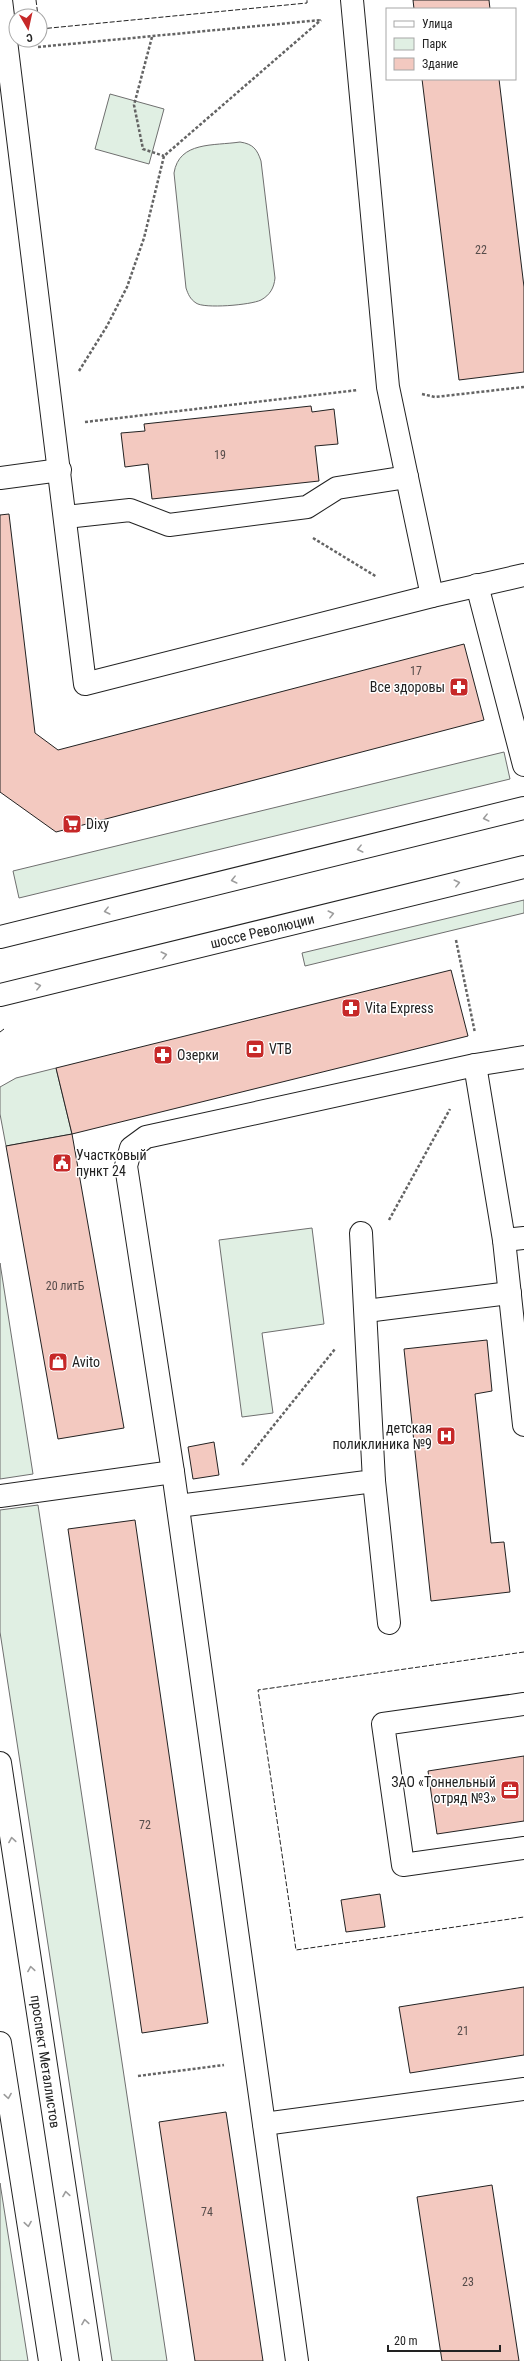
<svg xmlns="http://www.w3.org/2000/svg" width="524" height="2361" font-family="'Roboto Condensed',sans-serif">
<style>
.green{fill:#e0efe3;stroke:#6f6f6f}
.building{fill:#f3c9c0;stroke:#222}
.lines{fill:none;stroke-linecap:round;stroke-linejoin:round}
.minor-casing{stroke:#222;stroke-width:24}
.major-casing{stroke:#222;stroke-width:24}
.path{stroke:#646464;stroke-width:2.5;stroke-dasharray:3 2;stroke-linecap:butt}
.minor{stroke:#fff;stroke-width:22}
.major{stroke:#fff;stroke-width:22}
.fence{stroke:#222;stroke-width:1;stroke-dasharray:5 2;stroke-linecap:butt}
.oneway{stroke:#9c9c9c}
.labels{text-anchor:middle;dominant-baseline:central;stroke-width:3;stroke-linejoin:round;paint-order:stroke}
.number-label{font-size:12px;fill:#564c4a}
.poi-label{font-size:14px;fill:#222;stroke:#fff;text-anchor:start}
.street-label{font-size:14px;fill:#222;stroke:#fff}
</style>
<rect width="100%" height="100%" fill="#fff"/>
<!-- green -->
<g class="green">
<polygon points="110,94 164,109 149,164 95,149"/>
<path d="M240,142C253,144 257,149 261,161L275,278C274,288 270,295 261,300C251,305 204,309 196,303C190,299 188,294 186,288L174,173C179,141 214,146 240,142Z"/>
<polygon points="504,752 510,779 19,898 13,871"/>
<polygon points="524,900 524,913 305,966 302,953"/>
<polygon points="56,1068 72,1134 6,1146 0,1114 0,1087 16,1078"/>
<polygon points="312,1228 324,1324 262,1333 273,1413 242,1417 219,1240"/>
<polygon points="0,1263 33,1474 0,1479"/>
<polygon points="38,1505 167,2361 112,2361 0,1632 0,1510"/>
<polygon points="0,2183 28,2361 0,2361"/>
</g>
<!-- building -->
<g class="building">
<polygon points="413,0 489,0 490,9 414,9"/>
<polygon points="422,79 499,79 524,287 524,372 459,380"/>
<polygon points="311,406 312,412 334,409 338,444 315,446 319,481 152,499 148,464 125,467 121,433 145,431 144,424"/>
<polygon points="9,514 35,733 58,750 464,644 484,720 56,832 0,792 0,515"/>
<polygon points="451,970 468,1036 72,1134 56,1068"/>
<polygon points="72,1134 124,1428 58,1439 6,1146"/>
<polygon points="487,1340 492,1391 475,1394 491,1543 504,1542 510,1592 431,1601 404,1349"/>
<polygon points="214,1442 219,1475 193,1479 188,1447"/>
<polygon points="135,1520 208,2023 142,2033 68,1529"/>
<polygon points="524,1756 524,1821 437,1834 428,1771"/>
<polygon points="380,1894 385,1927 346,1932 341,1900"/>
<polygon points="524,1987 524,2055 410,2073 399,2007"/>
<polygon points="226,2112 233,2158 263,2361 195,2361 159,2122"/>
<polygon points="492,2185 519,2361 442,2361 417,2197"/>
</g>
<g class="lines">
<!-- minor casing -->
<g class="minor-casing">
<g id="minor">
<polyline points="1,0 85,684 432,596 524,575"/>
<polyline points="352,0 388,387 432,596"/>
<polyline points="0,478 60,470"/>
<polyline points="66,517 130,510 169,525 307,507 337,488 407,477"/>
<polyline points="477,585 524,765"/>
<polyline points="475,1065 504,1240 524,1425"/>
<polyline points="504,1240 524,1238"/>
<polyline points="366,1311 510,1293"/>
<polyline points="374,1481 389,1623"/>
<polyline points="0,1496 173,1472"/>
<polyline points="178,1506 374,1481 361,1233"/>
<polyline points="524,1704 383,1724 403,1865 524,1848"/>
<path id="s1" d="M0,1763L91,2361"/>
<polyline points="0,2043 50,2361"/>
<polyline points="264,2124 524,2089"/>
<polyline points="297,2361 173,1472 126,1166 131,1148 146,1137 475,1065 524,1057"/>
</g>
</g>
<!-- major casing -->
<g class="major-casing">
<g id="major">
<polyline points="0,937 524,808"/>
<path id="s2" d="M0,995L524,867"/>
</g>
</g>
<!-- path -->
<g class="path">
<polyline points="152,37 134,105 143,149 164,156"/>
<polyline points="38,47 321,20"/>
<polyline points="79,371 107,326 127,287 144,238 164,156 321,20"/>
<polyline points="422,394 435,397 524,387"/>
<polyline points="85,422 358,390"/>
<polyline points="313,538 377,577"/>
<polyline points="456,940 475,1033"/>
<polyline points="389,1220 450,1109"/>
<polyline points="242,1465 335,1349"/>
<polyline points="138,2076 224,2065"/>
</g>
<!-- minor -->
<use href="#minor" class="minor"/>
<!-- major -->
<use href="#major" class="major"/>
<!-- fence -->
<g class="fence">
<polyline points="36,0 38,16"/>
<polyline points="40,29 307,3 307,0"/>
<polyline points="0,1032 4,1029"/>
<polyline points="524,1652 258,1690 296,1950 524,1917"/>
</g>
</g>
<!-- one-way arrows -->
<defs><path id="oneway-chevron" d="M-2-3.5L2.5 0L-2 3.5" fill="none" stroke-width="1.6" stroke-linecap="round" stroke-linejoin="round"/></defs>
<g class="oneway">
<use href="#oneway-chevron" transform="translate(486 818) rotate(166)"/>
<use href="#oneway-chevron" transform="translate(360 849) rotate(166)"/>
<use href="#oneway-chevron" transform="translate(234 880) rotate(166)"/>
<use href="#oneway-chevron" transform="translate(457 883) rotate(-14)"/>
<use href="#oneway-chevron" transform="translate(107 911) rotate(166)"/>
<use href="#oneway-chevron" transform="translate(331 914) rotate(-14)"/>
<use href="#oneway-chevron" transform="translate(164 955) rotate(-14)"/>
<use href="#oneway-chevron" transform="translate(38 986) rotate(-14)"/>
<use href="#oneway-chevron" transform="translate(12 1840) rotate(-99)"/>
<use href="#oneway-chevron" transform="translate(31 1969) rotate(-99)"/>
<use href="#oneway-chevron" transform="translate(8 2096) rotate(81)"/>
<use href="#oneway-chevron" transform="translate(66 2194) rotate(-99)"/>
<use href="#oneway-chevron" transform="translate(28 2224) rotate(81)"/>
<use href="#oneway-chevron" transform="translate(85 2322) rotate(-99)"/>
</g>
<!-- icons -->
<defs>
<g id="pharmacy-square" transform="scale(1)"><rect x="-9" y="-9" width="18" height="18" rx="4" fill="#c62828" stroke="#fff"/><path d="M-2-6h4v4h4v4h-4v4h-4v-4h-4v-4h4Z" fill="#fff"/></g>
<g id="supermarket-square" transform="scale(1)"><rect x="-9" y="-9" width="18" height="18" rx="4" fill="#c62828" stroke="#fff"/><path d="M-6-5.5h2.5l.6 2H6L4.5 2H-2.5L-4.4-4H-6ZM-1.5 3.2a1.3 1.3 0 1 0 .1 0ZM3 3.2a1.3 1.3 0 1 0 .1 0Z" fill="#fff"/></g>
<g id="bank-square" transform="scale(1)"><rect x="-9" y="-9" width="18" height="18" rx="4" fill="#c62828" stroke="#fff"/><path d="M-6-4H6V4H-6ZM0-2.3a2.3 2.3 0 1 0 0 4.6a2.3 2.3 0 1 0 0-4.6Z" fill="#fff"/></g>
<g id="civic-square" transform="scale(1)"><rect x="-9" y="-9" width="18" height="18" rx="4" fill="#c62828" stroke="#fff"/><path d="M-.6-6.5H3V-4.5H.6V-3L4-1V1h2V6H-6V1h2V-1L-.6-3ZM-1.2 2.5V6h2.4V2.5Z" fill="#fff"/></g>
<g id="shop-square" transform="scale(1)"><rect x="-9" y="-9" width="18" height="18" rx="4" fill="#c62828" stroke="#fff"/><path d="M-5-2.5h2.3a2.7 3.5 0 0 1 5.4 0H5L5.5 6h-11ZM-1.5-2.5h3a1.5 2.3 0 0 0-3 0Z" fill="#fff"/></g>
<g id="hospital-square" transform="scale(1)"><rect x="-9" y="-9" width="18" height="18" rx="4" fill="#c62828" stroke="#fff"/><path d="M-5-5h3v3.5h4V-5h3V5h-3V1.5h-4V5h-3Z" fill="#fff"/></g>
<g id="office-square" transform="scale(1)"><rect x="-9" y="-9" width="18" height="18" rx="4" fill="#c62828" stroke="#fff"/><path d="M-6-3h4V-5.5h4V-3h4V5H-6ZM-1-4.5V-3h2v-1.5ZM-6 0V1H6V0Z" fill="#fff"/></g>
</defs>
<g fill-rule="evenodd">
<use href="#pharmacy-square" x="459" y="687"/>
<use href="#supermarket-square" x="72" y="824"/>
<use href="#pharmacy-square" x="351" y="1008"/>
<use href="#bank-square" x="255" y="1049"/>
<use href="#pharmacy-square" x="163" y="1055"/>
<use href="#civic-square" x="62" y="1163"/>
<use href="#shop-square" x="58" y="1362"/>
<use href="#hospital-square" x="446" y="1436"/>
<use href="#office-square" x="510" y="1790"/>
</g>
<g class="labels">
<!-- number labels -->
<g class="number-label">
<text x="481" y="250">22</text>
<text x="220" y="455">19</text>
<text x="416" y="671">17</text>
<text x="65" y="1286">20 литБ</text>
<text x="145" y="1825">72</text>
<text x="463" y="2031">21</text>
<text x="207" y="2212">74</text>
<text x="468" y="2282">23</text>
</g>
<!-- poi labels -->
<g class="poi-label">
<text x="445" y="687" text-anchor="end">Все здоровы</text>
<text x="86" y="824">Dixy</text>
<text x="365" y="1008">Vita Express</text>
<text x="269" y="1049">VTB</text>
<text x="177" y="1055">Озерки</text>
<text x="76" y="1155">Участковый<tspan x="76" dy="16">пункт 24</tspan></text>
<text x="72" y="1362">Avito</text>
<text x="432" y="1428" text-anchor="end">детская<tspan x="432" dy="16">поликлиника №9</tspan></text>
<text x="496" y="1782" text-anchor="end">ЗАО «Тоннельный<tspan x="496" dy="16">отряд №3»</tspan></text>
</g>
<!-- street labels -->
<g class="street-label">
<text stroke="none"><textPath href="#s2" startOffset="270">шоссе Революции</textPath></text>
<text stroke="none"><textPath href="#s1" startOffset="302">проспект Металлистов</textPath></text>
</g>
</g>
<!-- legend -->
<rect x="386" y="8" width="130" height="72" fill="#ffffff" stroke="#a7a7a7"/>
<rect x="394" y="21" width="20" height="6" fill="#ffffff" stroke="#a7a7a7"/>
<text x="422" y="28" font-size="12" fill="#222222">Улица</text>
<rect x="394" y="38" width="20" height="12" fill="#e0efe3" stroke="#a7a7a7"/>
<text x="422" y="48" font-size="12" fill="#222222">Парк</text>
<rect x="394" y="58" width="20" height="12" fill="#f3c9c0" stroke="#a7a7a7"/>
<text x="422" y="68" font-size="12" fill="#222222">Здание</text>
<!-- north arrow -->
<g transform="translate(28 28) rotate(171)"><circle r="19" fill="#ffffff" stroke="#a7a7a7"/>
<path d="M0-3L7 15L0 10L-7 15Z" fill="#c62828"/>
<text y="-6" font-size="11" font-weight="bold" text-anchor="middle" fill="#222222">С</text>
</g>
<!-- scale -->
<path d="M388 2345v6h112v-6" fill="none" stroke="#222222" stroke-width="2"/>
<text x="394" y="2345" font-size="12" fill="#222222" stroke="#ffffff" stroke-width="3" paint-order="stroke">20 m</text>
</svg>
